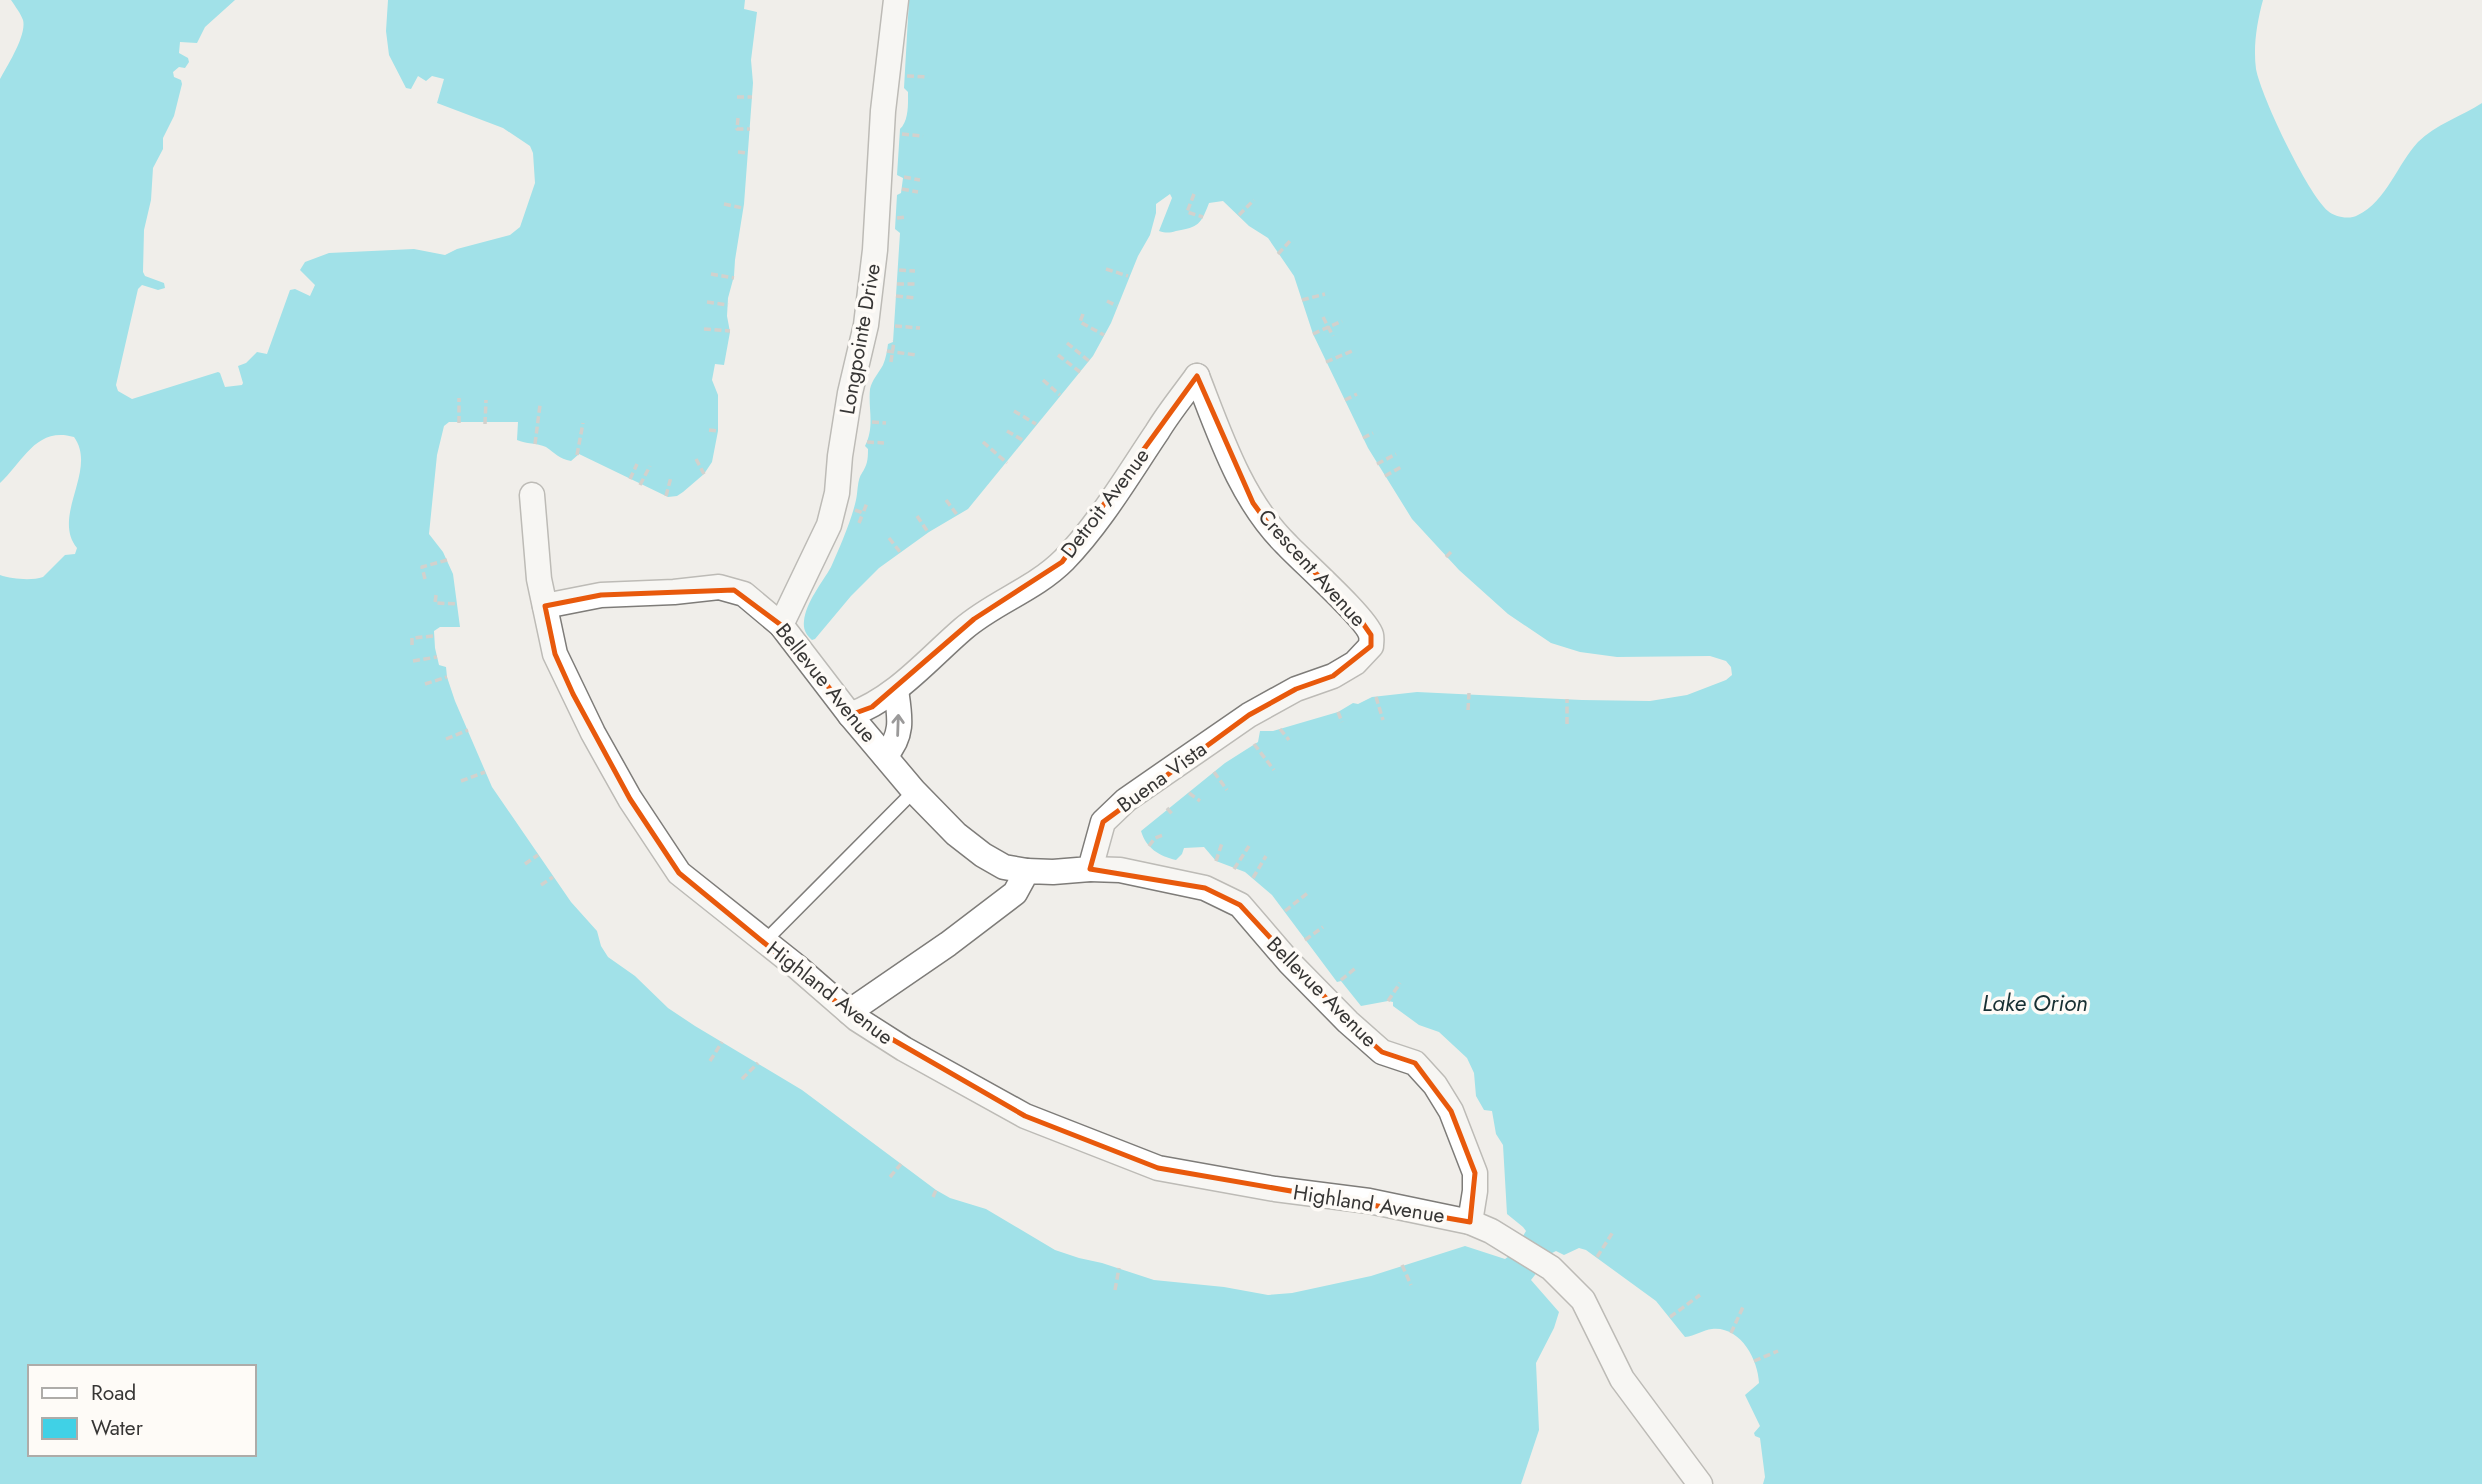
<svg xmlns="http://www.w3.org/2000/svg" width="2482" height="1484" font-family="Jost,sans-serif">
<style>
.water{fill:#40d1e6;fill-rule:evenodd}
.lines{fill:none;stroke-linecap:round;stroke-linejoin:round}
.service-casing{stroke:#7e7c79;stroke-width:15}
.minor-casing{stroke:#7e7c79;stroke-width:27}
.path{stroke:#aeadaa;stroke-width:3.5;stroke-dasharray:7 3.5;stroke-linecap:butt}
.service{stroke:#fff;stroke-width:12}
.minor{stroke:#fff;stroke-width:24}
.oneway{stroke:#9b9a9a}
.marked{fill:none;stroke:#e8590c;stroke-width:5;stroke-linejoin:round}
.labels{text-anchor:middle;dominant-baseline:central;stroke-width:7;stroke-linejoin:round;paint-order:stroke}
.street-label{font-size:21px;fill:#373635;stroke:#fefbf7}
.water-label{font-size:23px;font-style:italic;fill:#183033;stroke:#fefbf7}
</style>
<rect width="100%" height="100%" fill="#f0eeea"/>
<!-- water -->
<path class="water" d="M11,0H235L205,27L197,43L180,42L179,53L188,58L189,62L185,68L179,67L173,72L174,77L181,80L182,84L174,116L163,138V149L153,168L151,200L144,230L143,272L145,276L164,283L165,288L158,290L142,285L138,289L116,385L118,391L132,399L218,372L220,373L225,387L242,385L243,383L238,366L246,363L257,352L267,354L290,290L295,289L310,296L315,285L300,270L305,262L329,253L414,249L445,255L457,249L510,235L520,227L535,183L533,153L530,146L503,128L437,103L444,79L432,76L426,81L418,76L411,89L406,88L389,55L386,31L388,0H745L744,9L757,12L751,60L753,83L744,204L735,260L734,276L728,298L727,316L730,332L724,365L715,364L712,380L718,395V431L712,462L704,474L683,492L677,496L668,497L579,454L571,461C559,459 555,453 546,447C537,443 526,444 517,440L518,422H449L444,426L437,455L429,534L443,552L453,574L460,627H440L434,631L435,648L439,665L446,667L447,677L455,701L492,787L571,902L597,931L601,946L608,957L635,976L668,1008L695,1026L802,1090L936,1190L950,1198L986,1209L1055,1250L1079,1258L1102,1263L1154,1280L1224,1287L1268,1295L1292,1293L1371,1276L1465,1246L1505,1259L1512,1254L1526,1231L1523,1227L1507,1214L1503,1145L1496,1134L1492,1111L1484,1110L1476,1096L1474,1073L1467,1058L1439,1032L1419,1025L1393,1006V1002L1388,1001L1361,1006L1341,981L1337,982L1272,895L1245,872L1216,861L1204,847L1184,848L1182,854L1176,860C1159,856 1146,848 1141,831L1225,763L1258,742L1260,731H1273L1338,712L1353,703L1358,704L1372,697L1417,692L1582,700L1650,701L1687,695L1726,680L1732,675L1731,667L1726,661L1710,656L1617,657L1580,652L1551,643L1508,614L1459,570L1412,519L1368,448L1313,334L1294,276L1268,238L1249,226L1223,201L1209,203C1201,224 1199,227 1176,231C1169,233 1166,233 1159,231L1172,198L1170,194L1156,204V213L1150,235L1138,256L1111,323L1093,356L968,509L929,532L879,568L851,596L815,639L812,640C806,635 803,629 804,621C806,602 822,583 831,567C839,549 852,519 856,500C858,492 857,480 862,473C867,465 868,461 868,449L865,446C875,426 868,410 870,389C872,380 878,374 883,365C886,358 887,351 888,344L893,342L900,233L895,229L897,195L901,193L903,178L897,175L900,129C909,120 908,104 908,92L904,88L909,0H2263C2257,22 2253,46 2256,69C2261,96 2307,193 2328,211C2335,217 2349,220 2358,215C2386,202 2398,163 2418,142C2435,125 2462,116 2482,103V1484H1763L1765,1477L1760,1438L1755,1436L1754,1433L1760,1426L1745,1395L1759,1383C1758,1359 1740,1326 1712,1329C1703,1330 1695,1336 1685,1337L1656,1301L1586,1250L1579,1248L1564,1255L1556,1251L1552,1253L1531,1280L1559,1312L1554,1328L1536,1363L1539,1430L1521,1484H0V575C12,579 31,581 43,577L65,555L75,554L77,548C51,516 98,470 74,437C36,426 23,462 0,483V79C7,66 27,35 23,20C21,14 15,6 11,0ZM30,1367H254V1454H30Z"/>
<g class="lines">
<!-- service casing -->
<g class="service-casing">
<polyline id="service" points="764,942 914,791"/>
</g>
<!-- minor casing -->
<g class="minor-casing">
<g id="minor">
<polyline points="532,495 539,579 555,654 593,733 630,799 679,873 796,966 857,1019 904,1049 1025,1116 1158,1168 1275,1189 1369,1201 1470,1222 1491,1231 1551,1268 1583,1300 1622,1379 1700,1484"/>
<polyline points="545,606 601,595 674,592 719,587 744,594 781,625 850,715 914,791 956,834 983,855 1004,867 1027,871"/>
<polyline points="781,625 829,525 837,493 840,456 850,393 866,325 875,250 883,111 896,0"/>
<path d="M850,715C896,698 927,660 963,629C994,602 1034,590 1064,560C1100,523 1128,475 1157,432C1169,412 1184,394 1197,376"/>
<path d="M885,756C904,735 900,717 896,690"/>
<polyline points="1090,869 1120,870 1205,888 1240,905 1289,962 1348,1022 1382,1052 1415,1063 1435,1085 1451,1111 1475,1173 1475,1191 1470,1222"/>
<path d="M849,1012L948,944L1015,893L1027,871L1053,872L1090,869L1103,822L1126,800L1249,715L1296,689L1333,676L1355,663L1371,646C1371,643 1372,639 1371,635C1367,619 1302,561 1287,545C1241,500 1220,435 1197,376"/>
</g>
</g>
<!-- path -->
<g class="path">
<polyline points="907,76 928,77"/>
<polyline points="737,97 752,97"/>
<polyline points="738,118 737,129 750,129"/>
<polyline points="902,134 923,136"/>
<polyline points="738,152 747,153"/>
<polyline points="904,177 920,180"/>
<polyline points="902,189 918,192"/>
<polyline points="1194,194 1187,212 1203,217"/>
<polyline points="724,204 743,208"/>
<polyline points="1239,215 1254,200"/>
<polyline points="897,218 906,217"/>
<polyline points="1278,254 1290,241"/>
<polyline points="1106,269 1128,276"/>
<polyline points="899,270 915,271"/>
<polyline points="711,274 734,278"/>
<polyline points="897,284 915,284"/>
<polyline points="896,296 915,298"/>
<polyline points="1302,300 1325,294"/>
<polyline points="1107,301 1117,306"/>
<polyline points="707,302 728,305"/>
<polyline points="1083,314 1080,322 1104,335"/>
<polyline points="1323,317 1333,336"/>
<polyline points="895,326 920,328"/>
<polyline points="704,329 730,331"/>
<polyline points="1313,334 1342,321"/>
<polyline points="1067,343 1089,361"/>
<polyline points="887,351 916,355"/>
<polyline points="1058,355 1080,372"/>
<polyline points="891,362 894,341"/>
<polyline points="1326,362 1352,351"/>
<polyline points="1043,380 1060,395"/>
<polyline points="1345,400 1357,394"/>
<polyline points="1014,411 1036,424"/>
<polyline points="872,422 886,423"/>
<polyline points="459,423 459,398"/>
<polyline points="485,424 486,400"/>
<polyline points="709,430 718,431"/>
<polyline points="1007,431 1024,441"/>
<polyline points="1363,438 1373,433"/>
<polyline points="867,442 884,443"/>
<polyline points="983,442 1007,463"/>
<polyline points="535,444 540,405"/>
<polyline points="577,455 583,423"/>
<polyline points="696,459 704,474"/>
<polyline points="1377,464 1396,454"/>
<polyline points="1385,476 1403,466"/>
<polyline points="630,479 637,464"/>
<polyline points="640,485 650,466"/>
<polyline points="666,496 671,477"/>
<polyline points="946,500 958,516"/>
<polyline points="855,510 863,513 867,503"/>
<polyline points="917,516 928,532"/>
<polyline points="859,523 863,513"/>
<polyline points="889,538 900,552"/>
<polyline points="1446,557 1452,551"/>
<polyline points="425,579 422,567 447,560"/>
<polyline points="436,595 435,603 458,604"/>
<polyline points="412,645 412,638 434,636"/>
<polyline points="413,661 437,657"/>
<polyline points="425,684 447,677"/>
<polyline points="1376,697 1383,720"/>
<polyline points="1468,710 1469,693"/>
<polyline points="1338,712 1342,722"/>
<polyline points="1567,724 1567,699"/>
<polyline points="1280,729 1289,740"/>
<polyline points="446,739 468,730"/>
<polyline points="1254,744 1274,770"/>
<polyline points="1214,772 1227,790"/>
<polyline points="461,781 485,772"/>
<polyline points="1189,793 1200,801"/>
<polyline points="1167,808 1173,815"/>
<polyline points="1149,846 1155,838 1163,835"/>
<polyline points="1216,861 1222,843"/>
<polyline points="525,864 538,855"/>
<polyline points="1234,869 1249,846"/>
<polyline points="1253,878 1266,856"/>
<polyline points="541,885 553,877"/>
<polyline points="1285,911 1309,892"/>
<polyline points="1305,940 1323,927"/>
<polyline points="1341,980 1357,967"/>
<polyline points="1388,1001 1400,983"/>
<polyline points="710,1061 722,1042"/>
<polyline points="742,1079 758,1063"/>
<polyline points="890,1177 901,1164"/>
<polyline points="933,1197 936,1190"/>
<polyline points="1597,1257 1613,1232"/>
<polyline points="1402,1265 1411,1285"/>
<polyline points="1115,1290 1119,1268"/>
<polyline points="1670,1317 1700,1295"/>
<polyline points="1731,1333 1743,1307"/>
<polyline points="1754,1361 1778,1351"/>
</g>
<!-- service -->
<use href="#service" class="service"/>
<!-- minor -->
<use href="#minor" class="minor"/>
</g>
<!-- one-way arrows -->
<defs><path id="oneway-shaft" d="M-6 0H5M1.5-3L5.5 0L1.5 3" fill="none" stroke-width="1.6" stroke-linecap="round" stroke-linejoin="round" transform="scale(1.75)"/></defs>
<use class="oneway" href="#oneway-shaft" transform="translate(898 725) rotate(-88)"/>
<!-- marked area -->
<path d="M0 0H2482V1484H0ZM1197,376L1253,503L1275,533L1355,612L1371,635V646L1333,676L1296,689L1249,715L1103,822L1090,869L1205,888L1240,905L1348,1022L1382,1052L1415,1063L1451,1111L1475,1173L1470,1222L1158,1168L1025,1116L857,1019L679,873L630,799L573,694L555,654L545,606L601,595L734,590L781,625L850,715L872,707L974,619L1062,562Z" fill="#f0eeea" fill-opacity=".55" fill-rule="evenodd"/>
<path class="marked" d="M1197,376L1253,503L1275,533L1355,612L1371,635V646L1333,676L1296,689L1249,715L1103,822L1090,869L1205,888L1240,905L1348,1022L1382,1052L1415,1063L1451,1111L1475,1173L1470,1222L1158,1168L1025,1116L857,1019L679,873L630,799L573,694L555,654L545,606L601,595L734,590L781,625L850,715L872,707L974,619L1062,562Z"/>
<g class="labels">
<!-- street labels -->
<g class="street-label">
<text transform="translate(860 339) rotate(-80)">Longpointe Drive</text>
<text transform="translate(1105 503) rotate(-53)">Detroit Avenue</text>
<text transform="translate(1312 568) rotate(48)">Crescent Avenue</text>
<text transform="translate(826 683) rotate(51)">Bellevue Avenue</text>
<text transform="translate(1162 777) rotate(-36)">Buena Vista</text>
<text transform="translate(1322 992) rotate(45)">Bellevue Avenue</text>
<text transform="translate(830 993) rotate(38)">Highland Avenue</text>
<text transform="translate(1369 1204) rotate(9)">Highland Avenue</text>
</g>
<!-- water labels -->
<g class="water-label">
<text x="2035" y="1003">Lake Orion</text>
</g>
</g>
<!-- legend -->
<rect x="28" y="1365" width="228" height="91" fill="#fefbf7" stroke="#aeaca9" stroke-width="2"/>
<rect x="42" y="1388" width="35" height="10" fill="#ffffff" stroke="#aeaca9" stroke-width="2"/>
<text x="91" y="1400" font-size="21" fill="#373635">Road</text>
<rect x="42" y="1418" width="35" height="21" fill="#40d1e6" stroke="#aeaca9" stroke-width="2"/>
<text x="91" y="1435" font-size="21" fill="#373635">Water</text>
</svg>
